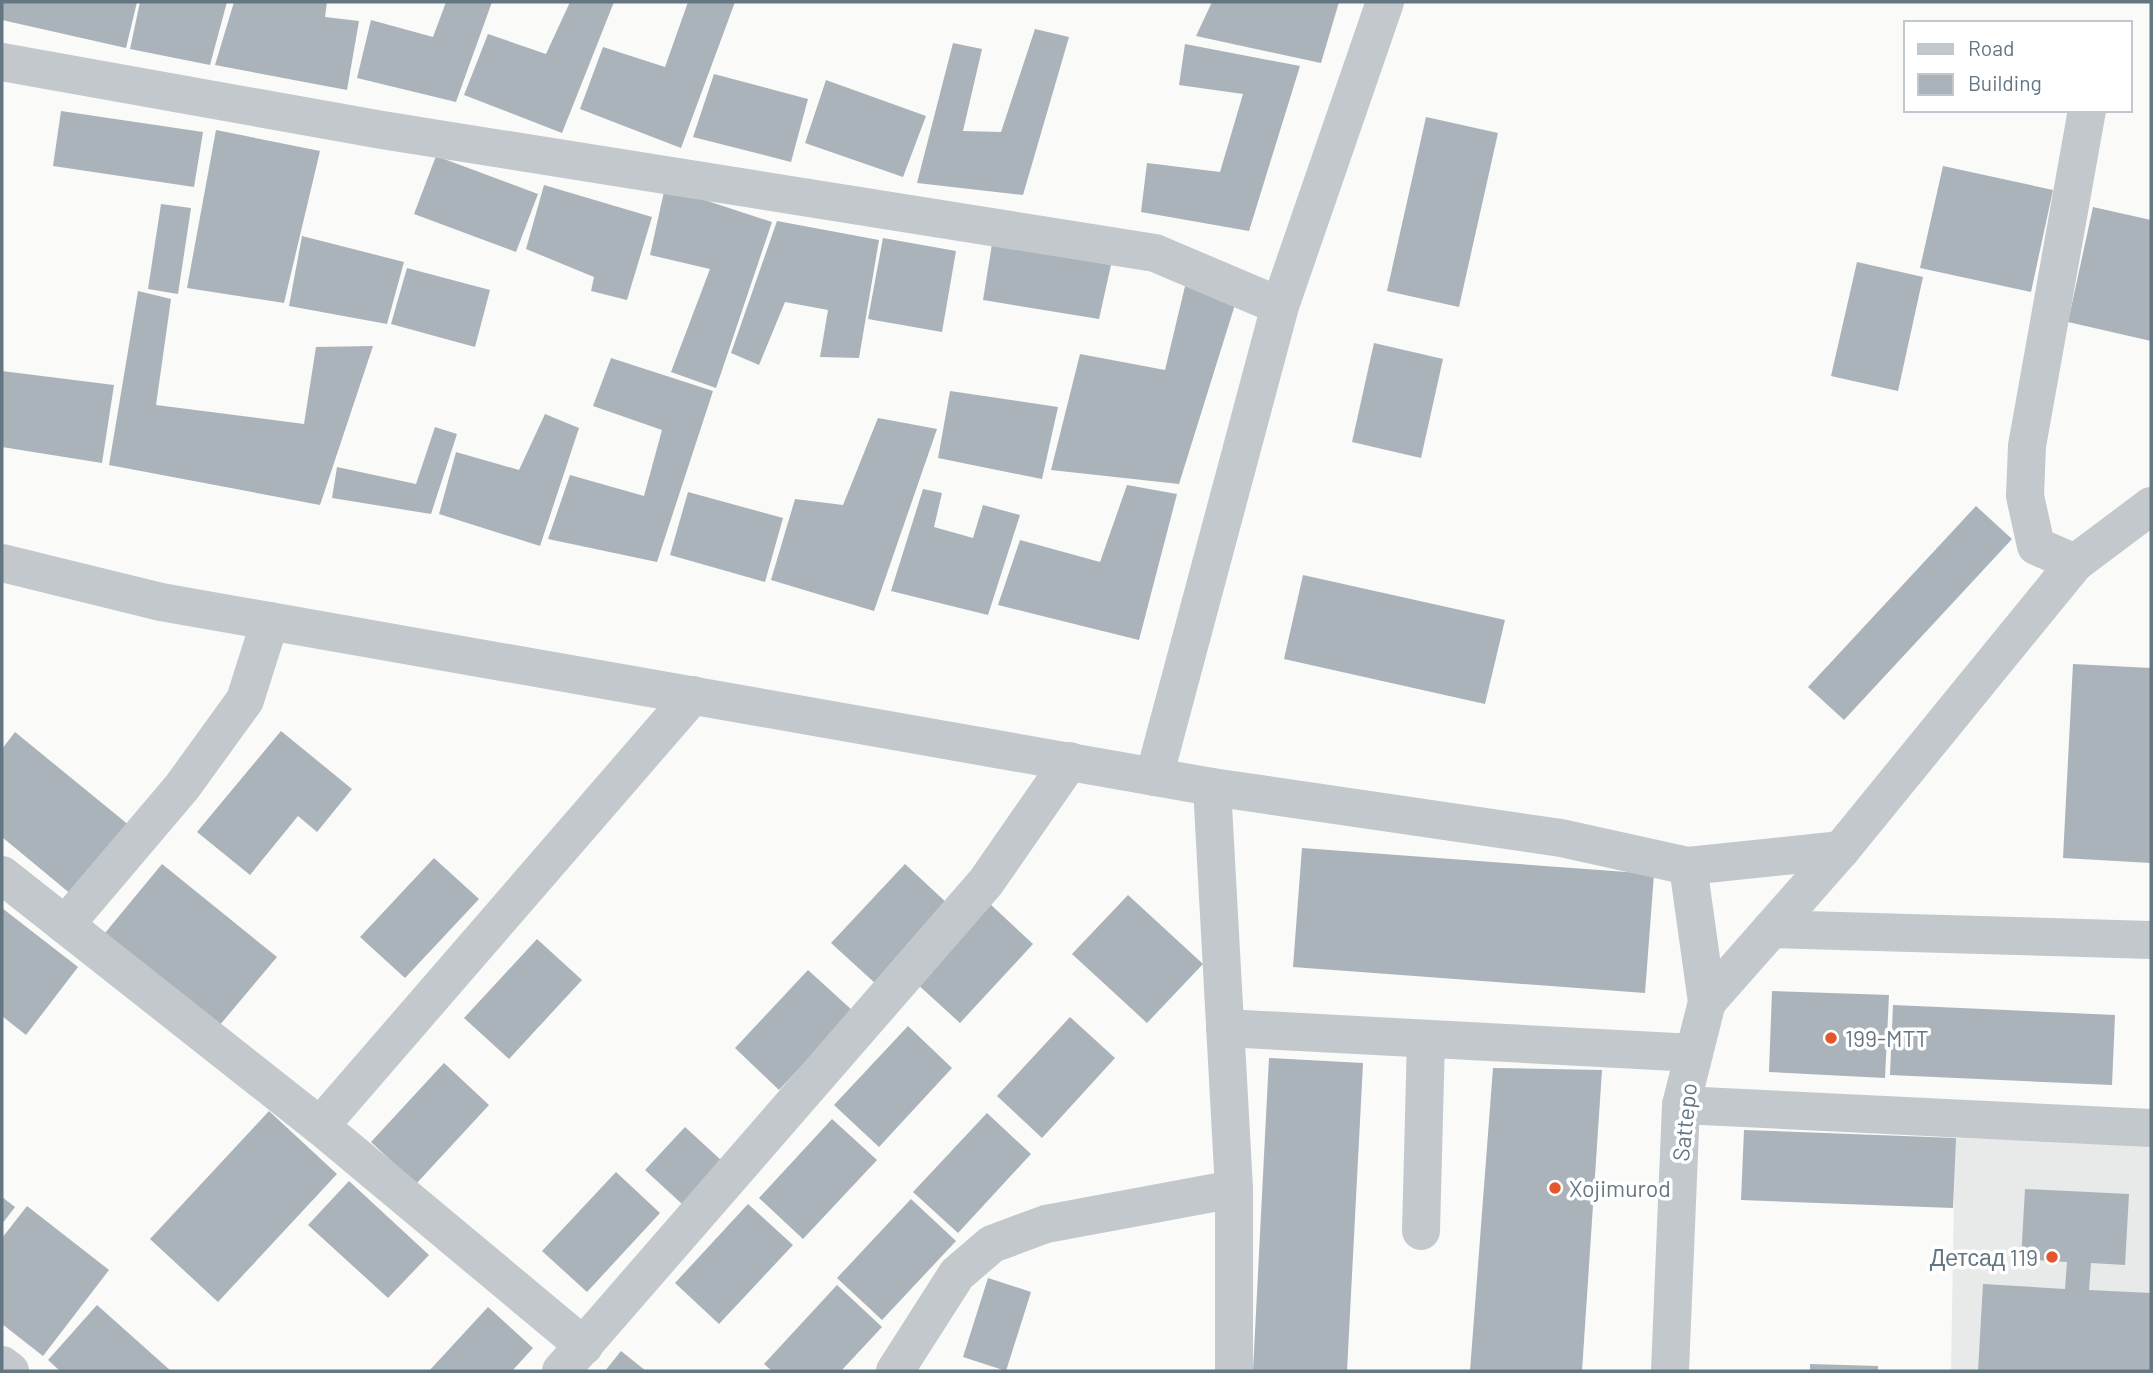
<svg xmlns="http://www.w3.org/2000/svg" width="2153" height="1373" font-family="Barlow,sans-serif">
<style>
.built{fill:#e8e9e9}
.building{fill:#aab3b9}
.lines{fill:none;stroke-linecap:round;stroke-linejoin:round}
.minor{stroke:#c3c8cc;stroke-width:38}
.poi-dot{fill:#e4572e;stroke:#fff;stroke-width:2.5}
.labels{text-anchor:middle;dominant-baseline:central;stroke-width:7;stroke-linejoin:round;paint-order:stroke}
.poi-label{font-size:23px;fill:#657683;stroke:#fff;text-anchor:start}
.street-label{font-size:23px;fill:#657683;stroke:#fff}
</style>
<rect width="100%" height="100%" fill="#fafaf8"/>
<!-- built -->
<polygon class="built" points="1955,1138 2151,1143 2151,1371 1951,1371"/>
<!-- building -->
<g class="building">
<polygon points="3,2 137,2 126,48 2,20"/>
<polygon points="140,2 227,2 210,65 130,49"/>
<polygon points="234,2 327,2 325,17 359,21 347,90 215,65"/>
<polygon points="446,2 492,2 456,102 357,78 371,20 433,37"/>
<polygon points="570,2 614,2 562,133 464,95 488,34 546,54"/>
<polygon points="688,2 735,2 681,148 580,109 603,47 665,67"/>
<polygon points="1212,2 1339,2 1321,63 1196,36"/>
<polygon points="1035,29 1069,37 1023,195 917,183 953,43 982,49 963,131 1001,132"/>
<polygon points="1185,44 1300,66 1249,231 1141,212 1147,163 1220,172 1243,94 1179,85"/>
<polygon points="714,74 808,99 791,162 693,137"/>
<polygon points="826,80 926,116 903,177 805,143"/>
<polygon points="61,111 203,132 194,187 53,166"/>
<polygon points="1426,117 1498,133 1459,307 1387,291"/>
<polygon points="216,130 320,151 284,303 187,288"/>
<polygon points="436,156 538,194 516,252 414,214"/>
<polygon points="1943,166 2053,190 2031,292 1920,268"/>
<polygon points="544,185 652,217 627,300 591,291 594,277 526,249"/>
<polygon points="665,187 772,222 716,388 671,372 710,269 650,255"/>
<polygon points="161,204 191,208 178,294 148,289"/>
<polygon points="2093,207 2151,220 2151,341 2068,322"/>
<polygon points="777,221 879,240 859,358 820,357 828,310 785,302 759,365 731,353"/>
<polygon points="302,236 404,262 387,324 289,306"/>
<polygon points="883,238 956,251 942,332 868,319"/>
<polygon points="992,244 1111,265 1099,319 983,300"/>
<polygon points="1857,262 1923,277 1898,391 1831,376"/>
<polygon points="407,268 490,290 475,347 391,324"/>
<polygon points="1186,282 1238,295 1179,484 1051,470 1080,354 1165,370"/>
<polygon points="138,291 171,299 156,405 304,424 316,347 373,346 320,505 109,465"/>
<polygon points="1374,343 1443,359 1421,458 1352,442"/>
<polygon points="611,358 713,391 657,562 548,539 570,475 644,496 662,430 593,406"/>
<polygon points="2,371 114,385 102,463 2,447"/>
<polygon points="950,391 1058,407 1042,479 938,458"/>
<polygon points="545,414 579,428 540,546 439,514 456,452 519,470"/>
<polygon points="878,418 937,429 874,611 771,580 795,499 843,505"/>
<polygon points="435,427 457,434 431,514 332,498 337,467 416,484"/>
<polygon points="1127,485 1177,494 1139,640 998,605 1020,540 1100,562"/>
<polygon points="923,489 942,493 934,527 973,538 983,505 1020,515 988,615 891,591"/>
<polygon points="688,492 783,518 765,582 670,555"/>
<polygon points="1976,506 2012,539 1844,720 1808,687"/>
<polygon points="1303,575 1505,620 1485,704 1284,659"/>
<polygon points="2073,664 2151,668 2151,863 2063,858"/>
<polygon points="281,731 352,789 317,832 298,816 250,875 197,832"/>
<polygon points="15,732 130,826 72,895 2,837 2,749"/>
<polygon points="1302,848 1654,874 1645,993 1293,967"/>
<polygon points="434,858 479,899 405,978 360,937"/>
<polygon points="162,864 277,957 219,1026 105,933"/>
<polygon points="905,864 949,905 876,984 831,943"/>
<polygon points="1128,895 1203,964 1147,1023 1072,954"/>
<polygon points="989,903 1033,944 960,1023 915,982"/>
<polygon points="2,908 78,967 26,1035 2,1016"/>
<polygon points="537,939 582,980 509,1059 464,1018"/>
<polygon points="808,970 853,1011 779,1090 735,1048"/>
<polygon points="1772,991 1889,995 1885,1078 1769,1072"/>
<polygon points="1893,1005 2115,1015 2112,1085 1890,1075"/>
<polygon points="1070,1017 1115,1058 1042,1138 997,1096"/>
<polygon points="908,1026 952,1068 879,1147 834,1105"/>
<polygon points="1269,1058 1363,1063 1347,1371 1253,1371"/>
<polygon points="444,1063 489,1105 416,1184 371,1142"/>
<polygon points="1493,1068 1602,1070 1582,1371 1470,1371"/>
<polygon points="269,1111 337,1174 218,1302 150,1239"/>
<polygon points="987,1113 1031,1154 958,1233 913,1192"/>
<polygon points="832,1119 877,1160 803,1239 759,1198"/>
<polygon points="685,1127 722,1161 682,1204 645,1170"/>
<polygon points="1744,1130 1956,1138 1953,1208 1741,1200"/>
<polygon points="616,1172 660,1213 587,1292 542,1251"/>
<polygon points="349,1181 429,1255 388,1298 308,1225"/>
<polygon points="2025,1189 2129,1194 2125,1265 2091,1263 2089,1290 2151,1293 2151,1371 1978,1371 1983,1284 2065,1289 2067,1262 2021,1259"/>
<polygon points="2,1197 15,1207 2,1224"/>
<polygon points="911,1199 956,1241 882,1320 837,1278"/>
<polygon points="748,1204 793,1245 719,1324 675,1283"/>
<polygon points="27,1206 109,1270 43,1356 2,1324 2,1238"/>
<polygon points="988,1278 1031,1292 1006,1371 963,1357"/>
<polygon points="837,1285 882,1327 841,1371 772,1371 764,1364"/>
<polygon points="97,1305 171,1371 60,1371 48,1360"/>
<polygon points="488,1307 533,1348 512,1371 429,1371"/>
<polygon points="621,1351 646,1371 605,1371"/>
<polygon points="1810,1364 1878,1366 1878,1371 1810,1371"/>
</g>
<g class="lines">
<!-- minor -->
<g class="minor">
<polyline points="2,62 382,130 1155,253 1280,306"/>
<polyline points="2,563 161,602 1212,787 1561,838 1688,866 1707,1002 1681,1105 1670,1371"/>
<polyline points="2075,563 2036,546 2025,496 2027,446 2087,110"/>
<polyline points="1154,777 1280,306 1385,2"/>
<polyline points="1212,787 1234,1189 1234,1371"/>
<polyline points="1688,866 1841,850"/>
<polyline points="2,875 320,1126"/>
<polyline points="65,925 182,787 245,700 270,621"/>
<polyline points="1771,929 2151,940"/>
<polyline points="1707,1002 1841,850 2075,563 2151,506"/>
<polyline points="1225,1028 1694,1053"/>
<polyline points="1681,1105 2151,1128"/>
<polyline points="1421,1231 1426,1039"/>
<polyline points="584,1346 320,1126 693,695"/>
<polyline points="2,1365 10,1371"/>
<polyline points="561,1371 986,882 1070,761"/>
<polyline points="895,1371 957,1274 992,1244 1046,1224 1234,1189"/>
</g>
</g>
<!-- markers -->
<g class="poi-dot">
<circle cx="1831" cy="1038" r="7"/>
<circle cx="1555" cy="1188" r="7"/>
<circle cx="2052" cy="1257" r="7"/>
</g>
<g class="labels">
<!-- poi labels -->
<g class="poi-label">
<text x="1845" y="1038">199-MTT</text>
<text x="1569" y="1188">Xojimurod</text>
<text x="2038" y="1257" text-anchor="end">Детсад 119</text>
</g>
<!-- street labels -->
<g class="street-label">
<text transform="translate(1684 1122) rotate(-84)">Sattepo</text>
</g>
</g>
<!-- border -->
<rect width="2153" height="1373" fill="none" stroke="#657683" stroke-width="7"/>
<!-- legend -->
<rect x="1904" y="21" width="228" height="91" fill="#ffffff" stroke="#c1c8cd" stroke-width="2"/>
<rect x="1918" y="44" width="35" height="10" fill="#c3c8cc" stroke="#c1c8cd" stroke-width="2"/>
<text x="1968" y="56" font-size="21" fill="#657683">Road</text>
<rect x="1918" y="74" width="35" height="21" fill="#aab3b9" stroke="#c1c8cd" stroke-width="2"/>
<text x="1968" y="91" font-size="21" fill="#657683">Building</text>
</svg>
